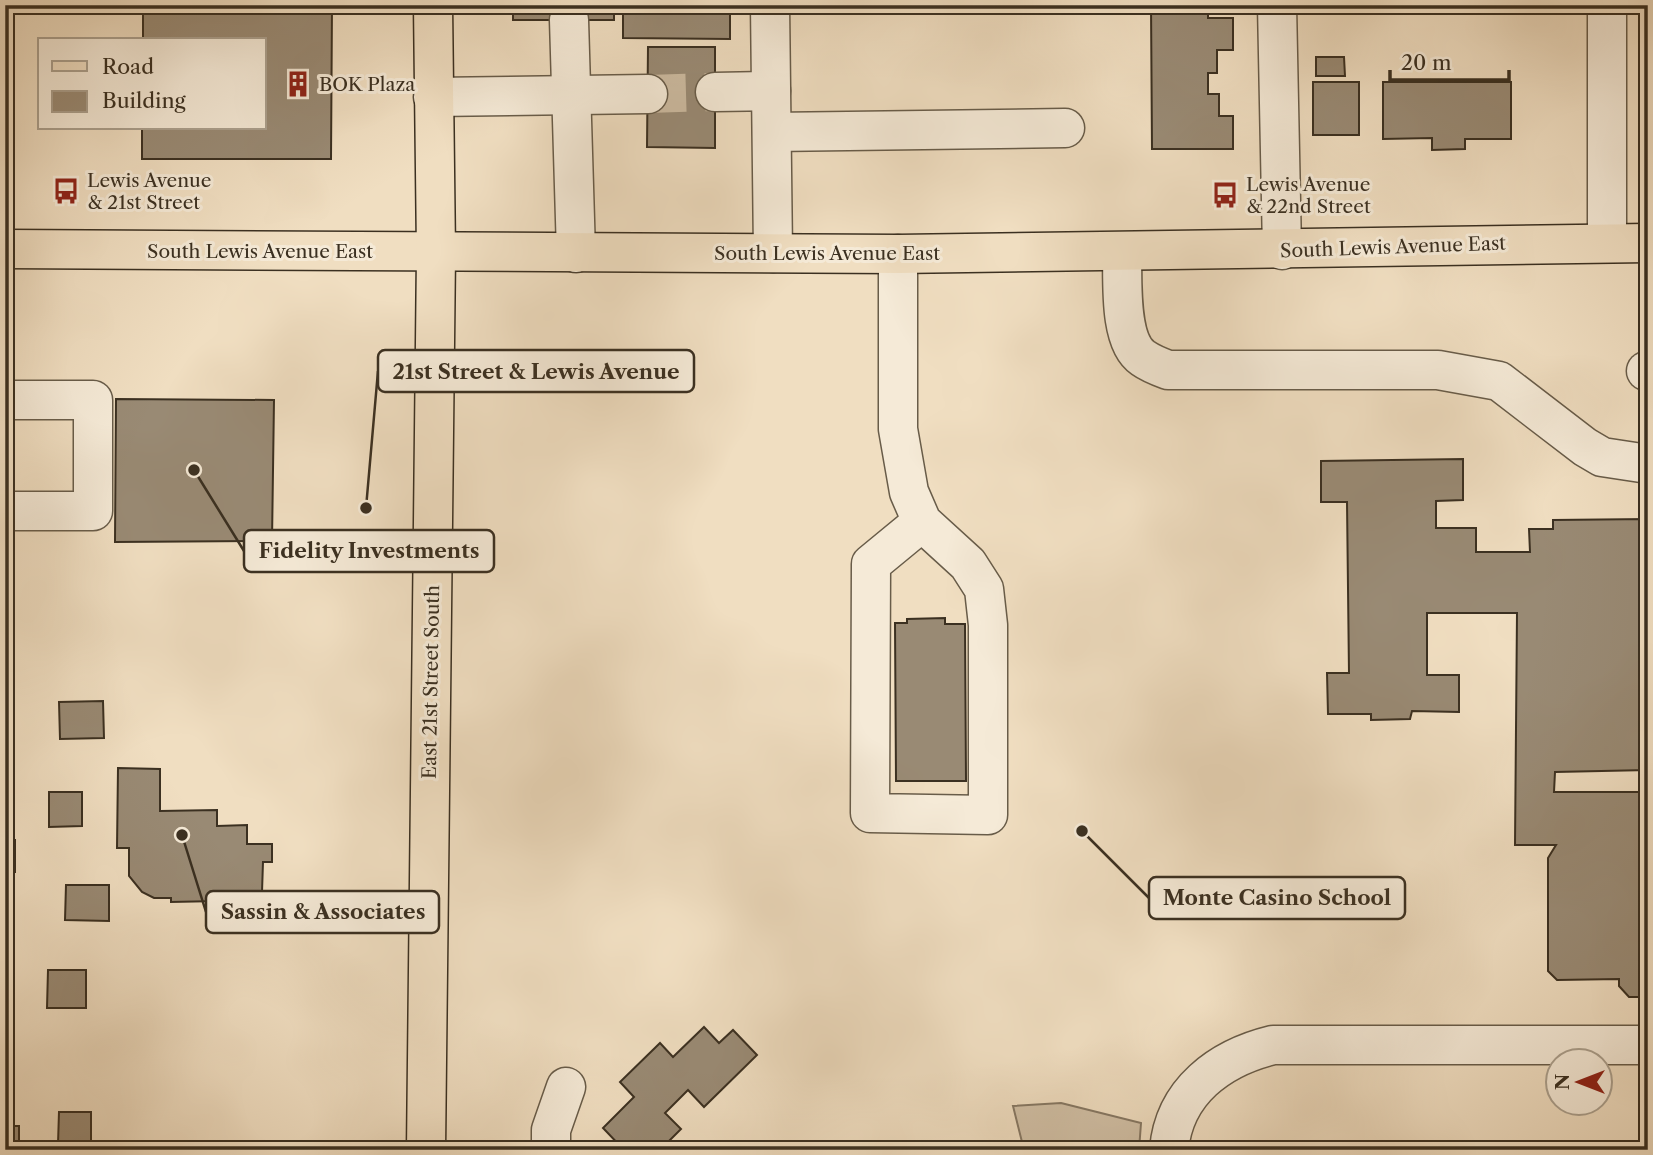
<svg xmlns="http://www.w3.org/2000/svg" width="1653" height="1155" font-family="'Libre Caslon Text',serif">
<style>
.green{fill:#d1c0a6;stroke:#867864;stroke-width:2}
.building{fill:#998a74;stroke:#3b3021;stroke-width:2}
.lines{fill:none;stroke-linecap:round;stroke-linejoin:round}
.minor-tunnel{stroke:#ccbba1;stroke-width:38;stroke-dasharray:38 19;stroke-linecap:butt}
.minor-casing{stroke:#685c49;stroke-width:41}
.major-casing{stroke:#3b3021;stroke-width:41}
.minor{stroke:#f5ead7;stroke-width:38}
.major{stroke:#f0dec1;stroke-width:38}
.labels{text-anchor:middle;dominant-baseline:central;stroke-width:6;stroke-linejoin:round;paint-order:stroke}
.poi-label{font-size:19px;fill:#3b3021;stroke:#f5ead7;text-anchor:start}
.street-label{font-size:19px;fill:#3b3021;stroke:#f5ead7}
.leader{fill:none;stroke:#3b3021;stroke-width:2.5}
.callout-dot{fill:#3b3021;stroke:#f5ead7;stroke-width:2.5}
.callout{fill:#f5ead7;stroke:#3b3021;stroke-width:2.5}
.callout-label{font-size:21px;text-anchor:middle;font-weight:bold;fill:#3b3021}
</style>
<rect width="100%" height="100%" fill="#f0dec1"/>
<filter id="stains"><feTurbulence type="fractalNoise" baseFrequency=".00286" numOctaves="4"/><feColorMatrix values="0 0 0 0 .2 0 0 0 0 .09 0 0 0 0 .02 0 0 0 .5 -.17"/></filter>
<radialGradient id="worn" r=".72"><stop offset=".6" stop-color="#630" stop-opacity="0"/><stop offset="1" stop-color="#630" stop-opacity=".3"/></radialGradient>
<!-- green -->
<polygon class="green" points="1061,1103 1141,1123 1139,1150 1024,1150 1013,1106"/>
<!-- building -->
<g class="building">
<polygon points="143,5 332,5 331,159 142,159 142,128 264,128 264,40 143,40"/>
<rect x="513" y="5" width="101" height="15"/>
<polygon points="623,5 730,5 730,39 623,38"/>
<polygon points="1151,5 1218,5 1218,8 1208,8 1208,18 1233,18 1233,50 1217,50 1217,73 1208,73 1208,94 1219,94 1219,116 1233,116 1233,149 1152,149"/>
<polygon points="648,47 715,47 715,148 647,147"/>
<polygon points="1316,57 1344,57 1345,76 1316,76"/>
<rect x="1313" y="82" width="46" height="53"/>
<polygon points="1383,82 1511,82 1511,139 1465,139 1465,149 1432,150 1432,138 1383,139"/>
<polygon points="116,399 274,400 272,541 115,542"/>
<polygon points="1463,459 1463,500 1436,501 1436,528 1476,528 1476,552 1530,552 1529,529 1553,529 1553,520 1648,519 1648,770 1555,772 1554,792 1648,792 1648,997 1629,997 1619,986 1619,979 1557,980 1548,971 1548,858 1556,845 1515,845 1517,613 1427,613 1427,675 1459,675 1459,712 1412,711 1410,719 1371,720 1371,714 1328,714 1327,673 1349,673 1347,502 1321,502 1321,461"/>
<polygon points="945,618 945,624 965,624 966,781 896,781 895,623 907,623 907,619"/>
<polygon points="103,701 104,738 60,739 59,702"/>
<polygon points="118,768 160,769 160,811 217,810 217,826 247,825 247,844 272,844 272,862 263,862 262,892 218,891 218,901 171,902 171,898 154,898 142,892 129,876 129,848 117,848"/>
<polygon points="49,792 82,792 82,826 49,827"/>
<rect x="5" y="840" width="10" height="32"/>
<polygon points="66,885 109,885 109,921 65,920"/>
<polygon points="5,936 7,936 8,1000 5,1000"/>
<polygon points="48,970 86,970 86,1008 47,1008"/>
<polygon points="704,1027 719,1043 733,1030 757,1055 704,1107 688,1090 665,1113 681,1129 660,1150 624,1150 603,1128 634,1097 620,1082 660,1043 673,1057"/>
<polygon points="5,1057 11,1057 12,1094 5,1094"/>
<polygon points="5,1107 9,1107 9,1126 19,1126 19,1149 5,1150"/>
<polygon points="59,1112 91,1112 91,1144 58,1144"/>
</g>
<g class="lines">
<!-- minor-tunnel -->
<polyline class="minor-tunnel" points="648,94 715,92"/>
<!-- minor casing -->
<g class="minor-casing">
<g id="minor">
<polyline points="770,5 773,253"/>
<polyline points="1277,5 1282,250"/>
<polyline points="1607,5 1607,243"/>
<polyline points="569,20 576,253"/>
<polyline points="715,92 771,91"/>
<polyline points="433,97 648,94"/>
<polyline points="772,132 1065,128"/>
<path d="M1122,252C1123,279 1118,341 1143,358C1150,363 1160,367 1168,370H1438L1499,381L1585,447L1602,457L1648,464"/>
<polyline points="898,254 898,429 909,492 922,522 968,564 984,589 988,625 988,815 870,813 871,564 922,522"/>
<polyline points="1646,371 1648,371"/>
<polyline points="5,400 93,400 93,511 5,511"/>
<polyline points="551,1150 551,1130 566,1087"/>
<path d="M1169,1150C1174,1091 1220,1058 1273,1045H1648"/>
</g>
</g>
<!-- major casing -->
<g class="major-casing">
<g id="major">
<polyline points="5,249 898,254 1648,243"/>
<polyline points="426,1150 436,253 433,5"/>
</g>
</g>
<!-- minor -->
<use href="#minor" class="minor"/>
<!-- major -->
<use href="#major" class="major"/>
</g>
<!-- icons -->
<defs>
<g id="building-bare" transform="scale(2.1)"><path d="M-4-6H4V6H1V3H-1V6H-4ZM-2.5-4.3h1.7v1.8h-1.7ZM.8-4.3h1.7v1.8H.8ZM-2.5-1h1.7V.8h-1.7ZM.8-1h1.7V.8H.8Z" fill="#8f2418" stroke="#f5ead7" stroke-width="2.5" paint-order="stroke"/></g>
<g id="bus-bare" transform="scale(2.1)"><path d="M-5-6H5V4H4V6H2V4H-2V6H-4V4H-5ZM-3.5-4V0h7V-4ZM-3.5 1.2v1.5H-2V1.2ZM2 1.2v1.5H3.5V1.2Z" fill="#8f2418" stroke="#f5ead7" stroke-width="2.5" paint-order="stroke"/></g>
</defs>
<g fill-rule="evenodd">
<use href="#building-bare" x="298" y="84"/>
<use href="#bus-bare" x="66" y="191"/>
<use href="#bus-bare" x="1225" y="195"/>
</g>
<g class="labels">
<!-- poi labels -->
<g class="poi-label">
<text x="319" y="84">BOK Plaza</text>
<text x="87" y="180">Lewis Avenue<tspan x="87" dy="22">&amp; 21st Street</tspan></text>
<text x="1246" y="184">Lewis Avenue<tspan x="1246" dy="22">&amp; 22nd Street</tspan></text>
</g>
<!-- street labels -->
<g class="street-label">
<text transform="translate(1393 247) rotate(-2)">South Lewis Avenue East</text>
<text x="260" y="251">South Lewis Avenue East</text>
<text x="827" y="253">South Lewis Avenue East</text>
<text transform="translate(431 682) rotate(-89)">East 21st Street South</text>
</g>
</g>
<!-- callouts -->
<path class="leader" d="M366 508L378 371M194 470L244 551M1082 831L1149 898M182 835L206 912"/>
<g class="callout-dot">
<circle cx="366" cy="508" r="7"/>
<circle cx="194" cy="470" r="7"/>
<circle cx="1082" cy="831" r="7"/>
<circle cx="182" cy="835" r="7"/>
</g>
<g class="callout">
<rect x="378" y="350" width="316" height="42" rx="7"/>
<rect x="244" y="530" width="250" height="42" rx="7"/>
<rect x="1149" y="877" width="256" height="42" rx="7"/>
<rect x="206" y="891" width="233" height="42" rx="7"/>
</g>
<g class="callout-label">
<text x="536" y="379">21st Street &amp; Lewis Avenue</text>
<text x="369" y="558">Fidelity Investments</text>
<text x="1277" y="905">Monte Casino School</text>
<text x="323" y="919">Sassin &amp; Associates</text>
</g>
<!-- margin -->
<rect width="1653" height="1155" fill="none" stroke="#f0dec1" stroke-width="28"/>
<rect x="7" y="7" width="1639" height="1141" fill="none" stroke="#3b3021" stroke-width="3.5"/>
<rect x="14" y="14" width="1625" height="1127" fill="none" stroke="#3b3021" stroke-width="2"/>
<!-- legend -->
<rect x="38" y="38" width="228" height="91" fill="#f5ead7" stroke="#aba08e" stroke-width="2"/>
<rect x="52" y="61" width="35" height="10" fill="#f0dec1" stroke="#aba08e" stroke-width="2"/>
<text x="102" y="74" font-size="21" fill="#3b3021">Road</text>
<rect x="52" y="91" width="35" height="21" fill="#998a74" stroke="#aba08e" stroke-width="2"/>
<text x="102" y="108" font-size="21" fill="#3b3021">Building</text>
<!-- north arrow -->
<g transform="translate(1579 1082) rotate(270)"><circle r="33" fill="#f5ead7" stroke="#aba08e" stroke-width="2"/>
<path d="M0-5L12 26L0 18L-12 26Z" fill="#8f2418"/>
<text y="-10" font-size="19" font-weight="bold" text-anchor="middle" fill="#3b3021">N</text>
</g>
<!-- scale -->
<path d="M1390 70v10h119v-10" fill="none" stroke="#3b3021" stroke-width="3.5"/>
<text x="1401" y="70" font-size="21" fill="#3b3021" stroke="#f5ead7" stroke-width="5" paint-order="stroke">20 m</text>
<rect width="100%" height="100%" filter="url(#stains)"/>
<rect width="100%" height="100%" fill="url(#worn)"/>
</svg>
